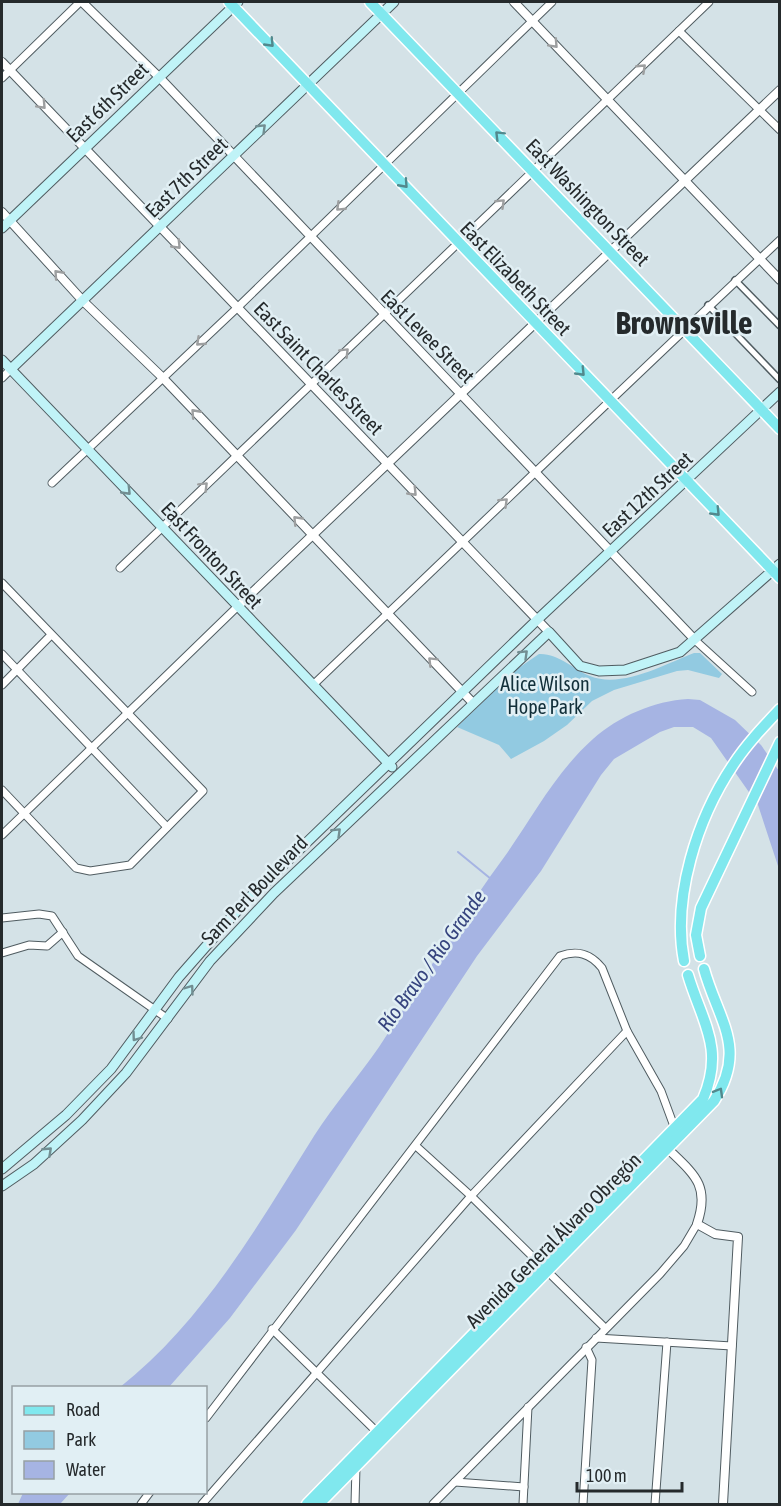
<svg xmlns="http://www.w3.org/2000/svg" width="781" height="1506" font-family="'Asap Condensed',sans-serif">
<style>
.green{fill:#92cae1}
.water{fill:#a6b4e3}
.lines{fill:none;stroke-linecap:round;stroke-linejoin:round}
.stream{stroke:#a6b4e3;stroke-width:2}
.pedestrian-casing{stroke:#505c61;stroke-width:8}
.minor-casing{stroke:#505c61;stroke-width:9}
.tertiary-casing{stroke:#505c61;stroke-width:10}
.secondary-casing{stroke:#505c61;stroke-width:11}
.primary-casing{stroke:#fff;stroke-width:13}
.pedestrian{stroke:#fff;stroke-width:5}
.minor{stroke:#fff;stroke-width:7}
.tertiary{stroke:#fff;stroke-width:8}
.secondary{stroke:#c0f3f7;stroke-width:9}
.primary{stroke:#80e8ee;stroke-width:10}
.oneway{stroke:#52898d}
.oneway2{stroke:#9d9fa0}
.oneway3{stroke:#728e92}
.labels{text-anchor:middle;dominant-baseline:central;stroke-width:5;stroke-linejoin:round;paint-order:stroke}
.street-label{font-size:20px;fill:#252a2c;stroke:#e1eff4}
.park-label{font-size:20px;fill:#122f39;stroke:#e1eff4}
.water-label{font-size:21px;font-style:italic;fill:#36447e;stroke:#e1eff4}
.town-label{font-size:32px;font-weight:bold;fill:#252a2c;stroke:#e1eff4}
</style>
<rect width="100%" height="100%" fill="#d4e2e7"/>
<!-- green -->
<path class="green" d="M694,653H700L722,674L719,678L688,670L677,671L614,690L592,701L567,725L544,741L511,759L499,745L457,727L517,669L539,654C558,653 573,669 590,676C622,689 665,664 694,653Z"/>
<!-- water -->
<g class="water">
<path d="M688,699L700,700L735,720L761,745L779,771V869L758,805L711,738L693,727H674L660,732L614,759L601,775L541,871L477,956L296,1230L230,1318L169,1387L119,1388C204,1321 258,1225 314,1136C334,1105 358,1077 379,1047C421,983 460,917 505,856C533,816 556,772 593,739C619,716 654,701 688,699Z"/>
<polygon points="23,1493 23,1492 70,1493 60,1504 18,1504"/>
</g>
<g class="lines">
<!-- stream -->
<polyline class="stream" points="458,852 491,879"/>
<!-- pedestrian casing -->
<g class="pedestrian-casing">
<g id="pedestrian">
<polyline points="735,280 780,326"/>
<polyline points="708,305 780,380"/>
</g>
</g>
<!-- minor casing -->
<g class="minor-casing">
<g id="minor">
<polyline points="679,31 780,130"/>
<polyline points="2,78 80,2"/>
<polyline points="2,378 11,369"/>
<polyline points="52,483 237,308 552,2"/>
<polyline points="120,568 709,2"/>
<polyline points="2,583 203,791 130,865 90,871 76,868 2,790"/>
<polyline points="696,641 752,692"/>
<polyline points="2,654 167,827"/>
<polyline points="2,685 51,635"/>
<path d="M313,685C468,537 623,387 780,240"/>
<polyline points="2,835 237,607"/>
<polyline points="2,918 39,914 52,916 78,956 168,1019"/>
<polyline points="2,953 29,945 47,946 63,932"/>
<polyline points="416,1146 471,1196 605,1328"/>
<polyline points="272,1329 379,1434"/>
<polyline points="596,1338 732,1346"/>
<path d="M206,1418L560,956C577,950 590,953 602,968L627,1031L661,1091L675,1129"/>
<polyline points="455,1482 524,1487"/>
<polyline points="141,1504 150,1492"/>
<polyline points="202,1504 471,1196 627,1031"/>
<polyline points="355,1504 356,1467"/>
<polyline points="433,1504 660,1274 684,1246 697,1224"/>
<polyline points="523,1504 528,1407"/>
<polyline points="583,1504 592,1360 586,1347"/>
<polyline points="655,1504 667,1342"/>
</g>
</g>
<!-- tertiary casing -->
<g class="tertiary-casing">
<g id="tertiary">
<polyline points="82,2 159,77 696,641"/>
<polyline points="514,2 780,280"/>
<polyline points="2,62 549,632"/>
<polyline points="2,212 83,301 162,377 473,703"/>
<polyline points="237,607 780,90"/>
<path d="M669,1150C695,1175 710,1186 697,1224L715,1234L738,1237L723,1504"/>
</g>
</g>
<!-- secondary casing -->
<g class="secondary-casing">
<g id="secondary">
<polyline points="2,228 238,2"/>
<polyline points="2,360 392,767"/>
<polyline points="11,369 394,2"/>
<polyline points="2,1169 66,1115 111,1069 179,977 244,903 537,620 780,392"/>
<polyline points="2,1186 34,1164 82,1120 126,1073 210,961 274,893 549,632 580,666 599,671 625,670 680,652 780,564"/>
</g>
</g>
<!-- primary casing -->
<g class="primary-casing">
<g id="primary">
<polyline points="229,2 780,578"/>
<polyline points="370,2 780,429"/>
<polyline points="700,956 696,935 701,908 780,742"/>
<path d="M684,961C672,897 697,819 733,765C746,745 763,727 780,709"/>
<path d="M307,1504L703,1099C725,1048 702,1022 688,975"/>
<path d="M319,1504L714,1101C748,1048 718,1020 704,969"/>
</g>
</g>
<!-- pedestrian -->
<use href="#pedestrian" class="pedestrian"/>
<!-- minor -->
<use href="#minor" class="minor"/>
<!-- tertiary -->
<use href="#tertiary" class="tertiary"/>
<!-- secondary -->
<use href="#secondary" class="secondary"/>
<!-- primary -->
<use href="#primary" class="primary"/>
</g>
<!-- one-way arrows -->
<defs><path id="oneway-chevron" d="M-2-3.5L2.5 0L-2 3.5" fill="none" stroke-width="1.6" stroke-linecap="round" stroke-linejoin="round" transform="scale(1.5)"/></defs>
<g class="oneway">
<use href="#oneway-chevron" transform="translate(270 43) rotate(46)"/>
<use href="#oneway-chevron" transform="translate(499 135) rotate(-135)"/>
<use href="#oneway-chevron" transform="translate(404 184) rotate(48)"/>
<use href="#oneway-chevron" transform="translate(581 372) rotate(46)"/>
<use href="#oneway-chevron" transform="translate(716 512) rotate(46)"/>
<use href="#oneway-chevron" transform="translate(719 1092) rotate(-60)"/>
</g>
<g class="oneway2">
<use href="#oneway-chevron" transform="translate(554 44) rotate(47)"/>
<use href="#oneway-chevron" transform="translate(642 68) rotate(-43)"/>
<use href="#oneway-chevron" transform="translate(42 105) rotate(47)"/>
<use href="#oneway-chevron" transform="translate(501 203) rotate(-44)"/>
<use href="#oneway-chevron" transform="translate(340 207) rotate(136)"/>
<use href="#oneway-chevron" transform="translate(177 245) rotate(46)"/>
<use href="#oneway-chevron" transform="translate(58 274) rotate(-132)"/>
<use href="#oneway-chevron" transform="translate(200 342) rotate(137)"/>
<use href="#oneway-chevron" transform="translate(345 352) rotate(-45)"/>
<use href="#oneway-chevron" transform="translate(195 413) rotate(-132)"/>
<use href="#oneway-chevron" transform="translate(204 486) rotate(-45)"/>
<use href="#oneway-chevron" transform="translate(413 492) rotate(46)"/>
<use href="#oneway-chevron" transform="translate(504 502) rotate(-44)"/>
<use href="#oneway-chevron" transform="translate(297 520) rotate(-134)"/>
<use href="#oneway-chevron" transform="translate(432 661) rotate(-135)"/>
</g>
<g class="oneway3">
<use href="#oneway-chevron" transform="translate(262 128) rotate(-44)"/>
<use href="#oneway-chevron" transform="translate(127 491) rotate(46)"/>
<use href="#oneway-chevron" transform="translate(524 654) rotate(-44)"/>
<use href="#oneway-chevron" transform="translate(337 832) rotate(-44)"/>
<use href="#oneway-chevron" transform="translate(190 989) rotate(-54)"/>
<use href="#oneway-chevron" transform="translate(136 1037) rotate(126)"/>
<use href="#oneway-chevron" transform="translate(48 1151) rotate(-43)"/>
</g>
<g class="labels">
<!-- street labels -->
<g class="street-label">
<text transform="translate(107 102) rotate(-44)">East 6th Street</text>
<text transform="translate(186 177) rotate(-44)">East 7th Street</text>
<text transform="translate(588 202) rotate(46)">East Washington Street</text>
<text transform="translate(516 278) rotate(46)">East Elizabeth Street</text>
<text transform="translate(428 336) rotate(45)">East Levee Street</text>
<text transform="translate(319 368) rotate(46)">East Saint Charles Street</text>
<text transform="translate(647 494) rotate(-43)">East 12th Street</text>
<text transform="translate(212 555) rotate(47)">East Fronton Street</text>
<text transform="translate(254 890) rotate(-46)">Sam Perl Boulevard</text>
<text transform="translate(553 1240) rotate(-45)">Avenida General Álvaro Obregón</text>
</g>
<!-- park labels -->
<g class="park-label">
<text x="545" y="683">Alice Wilson<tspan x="545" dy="23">Hope Park</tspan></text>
</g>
<!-- water labels -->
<g class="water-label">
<text transform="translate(431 960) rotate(-54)">Río Bravo / Rio Grande</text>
</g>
<!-- town labels -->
<g class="town-label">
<text x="684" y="322">Brownsville</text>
</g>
</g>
<!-- border -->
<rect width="781" height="1506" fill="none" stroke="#252a2c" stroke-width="6"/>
<!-- legend -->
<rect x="12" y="1386" width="195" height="108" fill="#e1eff4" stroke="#96a0a4" stroke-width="1.5"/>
<rect x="24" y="1406" width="30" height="9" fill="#80e8ee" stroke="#96a0a4" stroke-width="1.5"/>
<text x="66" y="1416" font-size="18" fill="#252a2c">Road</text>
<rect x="24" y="1431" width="30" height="18" fill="#92cae1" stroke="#96a0a4" stroke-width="1.5"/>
<text x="66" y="1446" font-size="18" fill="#252a2c">Park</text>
<rect x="24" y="1461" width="30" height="18" fill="#a6b4e3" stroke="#96a0a4" stroke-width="1.5"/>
<text x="66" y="1476" font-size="18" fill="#252a2c">Water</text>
<!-- scale -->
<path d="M577 1482v9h105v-9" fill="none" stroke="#252a2c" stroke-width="3"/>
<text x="586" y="1482" font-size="18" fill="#252a2c" stroke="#e1eff4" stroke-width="4.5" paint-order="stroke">100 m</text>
</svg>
